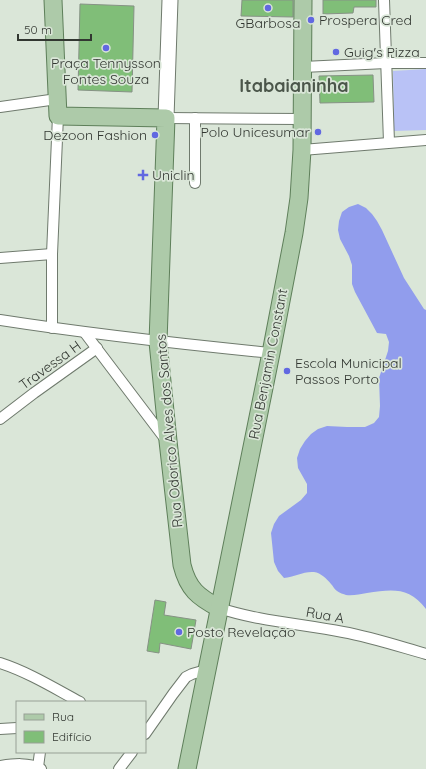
<svg xmlns="http://www.w3.org/2000/svg" width="426" height="769" font-family="Quicksand,sans-serif">
<style>
.green{fill:#b9c2f6}
.forest{fill:#919ded}
.building{fill:#80be78;stroke:#869285}
.lines{fill:none;stroke-linecap:round;stroke-linejoin:round}
.street-casing{stroke:#6f7a6d;stroke-width:12}
.secondary-casing{stroke:#6f7a6d;stroke-width:17}
.primary-casing{stroke:#5e7f5a;stroke-width:19}
.street{stroke:#fff;stroke-width:10}
.secondary{stroke:#fff;stroke-width:15}
.primary{stroke:#adcaa9;stroke-width:17}
.poi-dot{fill:#6168e1;stroke:#dae6d8;stroke-width:1.5}
.labels{text-anchor:middle;dominant-baseline:central;stroke-width:3.5;stroke-linejoin:round;paint-order:stroke}
.poi-label{font-size:14px;fill:#323731;stroke:#dae6d8;text-anchor:start}
.street-label{font-size:14px;fill:#323731;stroke:#dae6d8}
.district-label{font-size:18px;font-weight:bold;fill:#4b564a;stroke:#dae6d8}
</style>
<rect width="100%" height="100%" fill="#dae6d8"/>
<!-- green -->
<polygon class="green" points="426,69 426,130 394,131 393,71"/>
<!-- forest -->
<path class="forest" d="M358,204L366,208L372,214L377,221L382,230L404,278L424,309L426,310V609C409,587 393,589 367,593C360,594 353,596 346,595C344,594 339,593 337,591C335,590 333,586 331,584C327,579 321,573 314,572C304,571 294,577 284,578L278,571L274,562L271,533L274,524L279,516L301,500L307,493V484L298,468L297,458L300,449L305,441L311,434L318,429L327,426L347,427H365L374,423L379,417L380,406L379,378L388,351L389,342L386,334L377,333L355,292L352,284V265L349,256L340,239L338,230L339,221L342,212L349,207Z"/>
<!-- building -->
<g class="building">
<polygon points="242,0 293,0 293,17 241,16"/>
<polygon points="323,0 376,0 376,7 354,7 353,13 323,14"/>
<polygon points="80,4 134,6 132,92 78,90"/>
<polygon points="373,75 374,102 320,103 319,76"/>
<polygon points="155,600 166,602 164,615 196,620 191,649 160,643 159,653 147,651"/>
</g>
<g class="lines">
<!-- street casing -->
<g class="street-casing">
<g id="street">
<polyline points="384,0 389,142"/>
<polyline points="303,67 386,63 426,63"/>
<polyline points="0,107 57,99"/>
<polyline points="166,118 303,119"/>
<polyline points="302,150 426,140"/>
<polyline points="195,183 195,118"/>
<polyline points="0,258 52,254"/>
<path d="M0,320C90,334 180,344 271,353"/>
<polyline points="52,328 52,254 58,116"/>
<polyline points="85,333 166,440"/>
<polyline points="0,419 34,393 97,348"/>
<path d="M219,608C258,621 302,624 343,632C371,637 398,646 426,654"/>
<path d="M0,663C28,672 54,688 80,702"/>
<polyline points="0,729 17,728"/>
<polyline points="145,734 173,694 186,677 192,674 206,670"/>
<path d="M0,766C13,764 29,762 41,769"/>
<polyline points="38,767 40,752"/>
<polyline points="119,769 132,752"/>
</g>
</g>
<!-- secondary casing -->
<g class="secondary-casing">
<polyline id="secondary" points="166,118 170,0"/>
</g>
<!-- primary casing -->
<g class="primary-casing">
<g id="primary">
<path d="M53,0L58,116L166,118L158,342L168,441L182,565C188,589 198,597 219,608"/>
<polyline points="187,769 271,353 294,233 299,198 302,150 303,0"/>
</g>
</g>
<!-- street -->
<use href="#street" class="street"/>
<!-- secondary -->
<use href="#secondary" class="secondary"/>
<!-- primary -->
<use href="#primary" class="primary"/>
</g>
<!-- markers -->
<g class="poi-dot">
<circle cx="268" cy="8" r="4"/>
<circle cx="311" cy="20" r="4"/>
<circle cx="106" cy="48" r="4"/>
<circle cx="336" cy="52" r="4"/>
<circle cx="318" cy="132" r="4"/>
<circle cx="155" cy="135" r="4"/>
<path d="M141 169h4v4h4v4h-4v4h-4v-4h-4v-4h4z"/>
<circle cx="287" cy="371" r="4"/>
<circle cx="179" cy="632" r="4"/>
</g>
<g class="labels">
<!-- poi labels -->
<g class="poi-label">
<text x="319" y="20">Prospera Cred</text>
<text x="268" y="23" text-anchor="middle">GBarbosa</text>
<text x="344" y="52">Guig's Pizza</text>
<text x="106" y="63" text-anchor="middle">Praça Tennysson<tspan x="106" dy="16">Fontes Souza</tspan></text>
<text x="310" y="132" text-anchor="end">Polo Unicesumar</text>
<text x="147" y="135" text-anchor="end">Dezoon Fashion</text>
<text x="152" y="175">Uniclin</text>
<text x="295" y="363">Escola Municipal<tspan x="295" dy="16">Passos Porto</tspan></text>
<text x="187" y="632">Posto Revelação</text>
</g>
<!-- street labels -->
<g class="street-label">
<text transform="translate(268 364) rotate(-79)">Rua Benjamin Constant</text>
<text transform="translate(50 365) rotate(-36)">Travessa H</text>
<text transform="translate(169 431) rotate(-95)">Rua Odorico Alves dos Santos</text>
<text transform="translate(325 615) rotate(10)">Rua A</text>
</g>
<!-- district labels -->
<g class="district-label">
<text x="294" y="85">Itabaianinha</text>
</g>
</g>
<!-- legend -->
<rect x="16" y="701" width="130" height="52" fill="#dae6d8" stroke="#97a095"/>
<rect x="24" y="714" width="20" height="6" fill="#adcaa9" stroke="#97a095"/>
<text x="52" y="721" font-size="12" fill="#323731">Rua</text>
<rect x="24" y="731" width="20" height="12" fill="#80be78" stroke="#97a095"/>
<text x="52" y="741" font-size="12" fill="#323731">Edifício</text>
<!-- scale -->
<path d="M18 34v6h73v-6" fill="none" stroke="#323731" stroke-width="2"/>
<text x="24" y="34" font-size="12" fill="#323731" stroke="#dae6d8" stroke-width="3" paint-order="stroke">50 m</text>
</svg>
